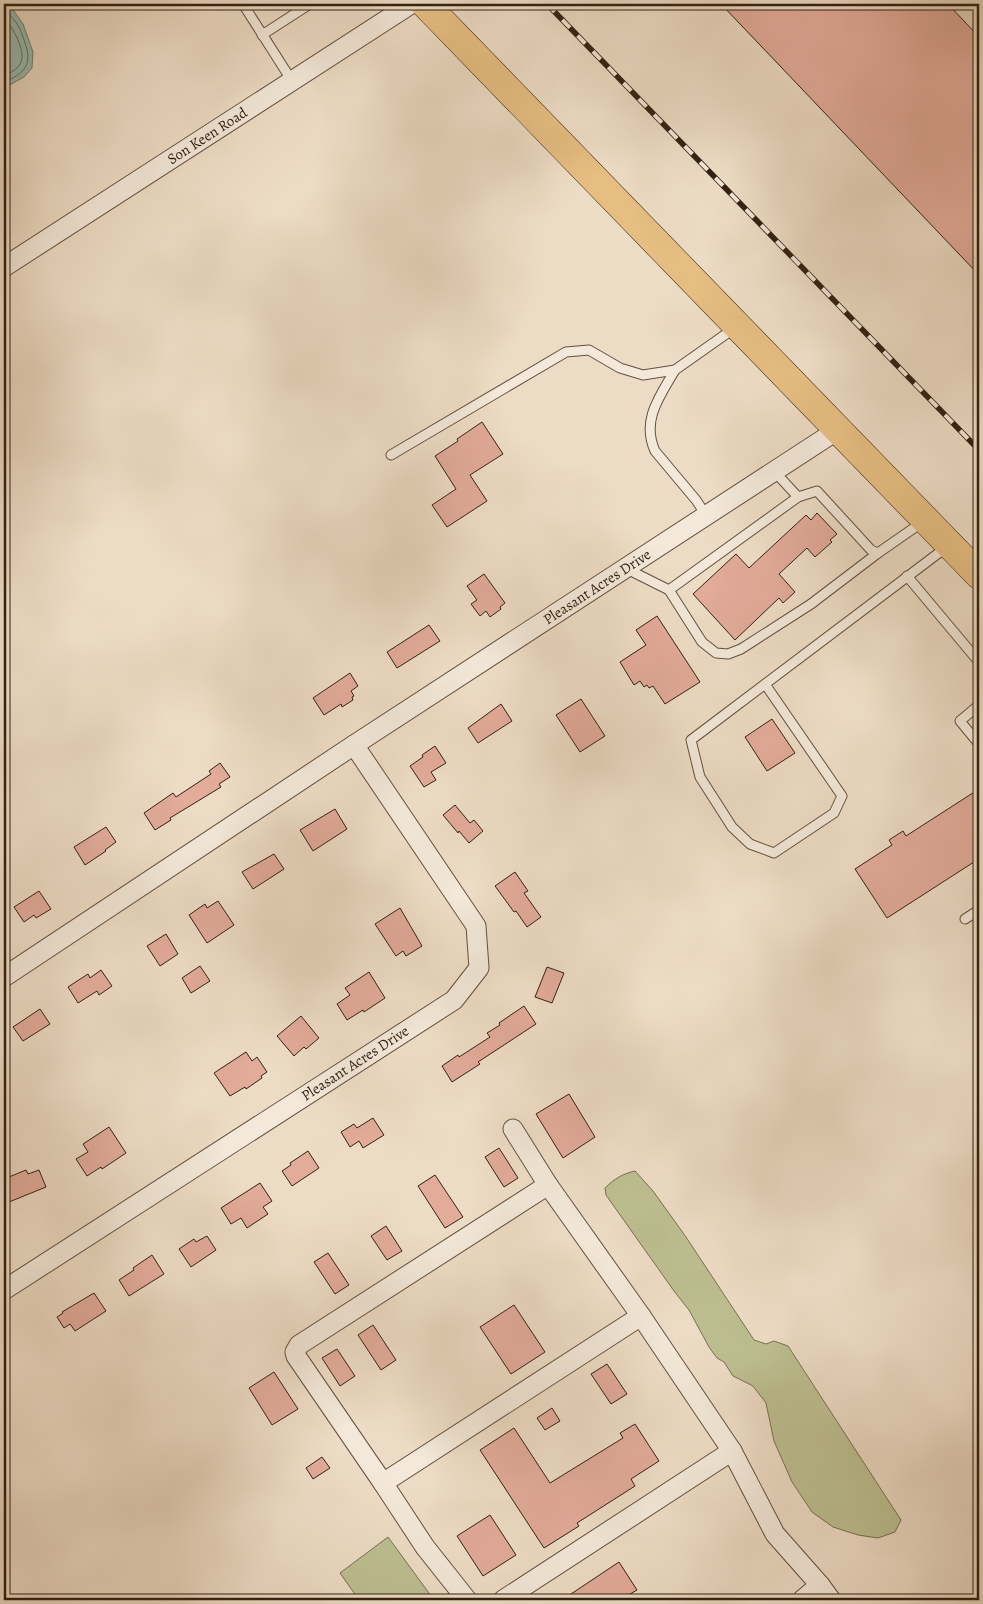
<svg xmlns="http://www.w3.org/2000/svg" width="983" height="1604" font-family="Alegreya,serif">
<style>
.green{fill:#bdbf91;stroke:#787052}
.water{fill:#99bcb2;stroke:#707e72}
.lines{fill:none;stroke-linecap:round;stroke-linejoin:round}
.shore{stroke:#666e62;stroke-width:1}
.building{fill:#e2ab9a;stroke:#332113}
.lane-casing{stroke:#625040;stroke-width:11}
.street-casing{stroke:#625040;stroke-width:21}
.primary-casing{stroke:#332113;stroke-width:29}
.lane{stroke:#f3e8d9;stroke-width:9}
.street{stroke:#f3e8d9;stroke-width:19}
.primary{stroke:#e6be82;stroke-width:28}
.rail-casing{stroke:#332113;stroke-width:5.5}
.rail{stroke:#f3e8d9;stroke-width:4;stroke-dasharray:11;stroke-linecap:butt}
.labels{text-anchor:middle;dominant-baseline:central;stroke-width:5;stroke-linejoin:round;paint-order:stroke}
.street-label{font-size:15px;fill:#332113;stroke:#f3e8d9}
</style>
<rect width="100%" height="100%" fill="#eddcc5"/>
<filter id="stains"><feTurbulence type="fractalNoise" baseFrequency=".004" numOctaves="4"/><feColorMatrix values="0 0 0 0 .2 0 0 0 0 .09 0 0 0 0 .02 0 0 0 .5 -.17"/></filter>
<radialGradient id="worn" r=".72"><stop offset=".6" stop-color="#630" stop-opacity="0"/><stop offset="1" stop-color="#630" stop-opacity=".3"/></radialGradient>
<!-- green -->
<g class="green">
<path d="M635,1171L653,1191L686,1237L754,1340L766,1344L774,1341L788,1346L901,1520L895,1532L878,1538L858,1535L833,1527L812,1512L792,1482L774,1441L766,1403L753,1386L733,1376L724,1362L717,1358L709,1347L689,1310L674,1291L606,1195L605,1188C614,1179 622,1174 635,1171Z"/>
<polygon points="388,1537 434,1600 359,1600 340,1573"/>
</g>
<!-- water -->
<polygon class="water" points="4,4 9,4 23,24 33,52 32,68 24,77 4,88"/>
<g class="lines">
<!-- shore -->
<g class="shore">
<path d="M4,16C11,26 28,52 20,64C17,70 9,73 4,76"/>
<path d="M4,82C24,74 33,65 25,43C23,37 21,30 17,24C13,18 6,12 5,4"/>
</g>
</g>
<!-- building -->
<g class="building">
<polygon points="721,4 948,4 979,37 979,275"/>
<polygon points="482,422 503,454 470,475 487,501 447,527 432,505 456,489 435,456 458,441 457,439"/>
<polygon points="817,513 837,534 830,540 832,542 815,557 807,548 779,574 795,592 783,603 779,598 735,640 693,594 736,554 749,568 806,515 811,520"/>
<polygon points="484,574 505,603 500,607 501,609 490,617 486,611 480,616 471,604 477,600 467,586"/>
<polygon points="657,616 700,682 665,704 653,686 649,688 647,685 644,687 640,681 634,685 620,662 646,645 636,630"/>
<polygon points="429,625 440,641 397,668 387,652"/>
<polygon points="350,673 358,686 351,691 354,696 352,697 353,700 342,707 341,704 324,715 313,698"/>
<polygon points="581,699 605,736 580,752 556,715"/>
<polygon points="501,704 512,721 478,743 468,728"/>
<polygon points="772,719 795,753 767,771 745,737"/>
<polygon points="435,746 446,763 431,772 436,780 424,787 410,766 423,757 422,755"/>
<polygon points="220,763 230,777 219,784 221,787 170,818 171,820 155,830 144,813 173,793 176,797 211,774 209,771"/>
<polygon points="979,789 979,857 973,861 974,862 887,918 855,869 892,845 889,840 903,831 906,836"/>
<polygon points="455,805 470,823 474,820 483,831 469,843 459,831 458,833 443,815"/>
<polygon points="335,809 347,829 313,851 300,830"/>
<polygon points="106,827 116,842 105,850 106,851 85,865 74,847"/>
<polygon points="274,854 284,869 253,889 242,872"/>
<polygon points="515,872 528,891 524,893 541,917 527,927 516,911 514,912 495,886"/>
<polygon points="39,891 51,909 36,918 34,915 24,922 14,907"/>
<polygon points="218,901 234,925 207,943 189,915 205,904 207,908"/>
<polygon points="400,908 422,946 406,956 403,951 396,956 375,924"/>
<polygon points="166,934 178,954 160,966 147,946"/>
<polygon points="200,966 210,981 191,993 182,978"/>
<polygon points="547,967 564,973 552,1003 535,997"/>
<polygon points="101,970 112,986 99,995 97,991 78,1003 68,987 88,974 90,978"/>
<polygon points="369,972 385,998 364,1012 363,1010 347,1020 337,1004 350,995 345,988"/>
<polygon points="524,1006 536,1024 478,1062 480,1064 452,1082 442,1066 458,1055 459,1057 490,1037 487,1033 500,1025 499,1023"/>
<polygon points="40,1009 50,1024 23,1041 13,1027"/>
<polygon points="301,1016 319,1038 306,1049 304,1047 294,1056 277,1036"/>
<polygon points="246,1052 252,1061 257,1057 267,1072 261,1076 262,1078 246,1089 245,1087 230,1096 214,1073"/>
<polygon points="569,1094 595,1137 563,1158 536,1114"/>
<polygon points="373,1118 384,1135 363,1148 359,1141 350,1147 341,1132 354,1124 357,1128"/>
<polygon points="109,1127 126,1153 102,1169 101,1167 87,1176 76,1159 88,1152 83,1144"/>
<polygon points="499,1148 518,1178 504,1187 485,1157"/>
<polygon points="308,1151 319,1168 292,1186 282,1171 291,1165 290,1163"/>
<polygon points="26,1170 28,1174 39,1170 46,1187 4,1204 4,1179"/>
<polygon points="435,1175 463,1217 445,1228 418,1186"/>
<polygon points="260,1183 272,1201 263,1207 268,1214 247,1228 241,1218 231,1224 221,1208"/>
<polygon points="386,1226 402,1251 387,1260 371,1236"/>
<polygon points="207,1236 216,1250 191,1267 179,1249 194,1239 196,1242"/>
<polygon points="328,1253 349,1285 335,1294 314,1262"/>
<polygon points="152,1255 164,1274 129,1296 119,1280 134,1270 133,1268"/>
<polygon points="94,1293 106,1311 75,1331 70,1324 64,1328 57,1317 63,1313 62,1312"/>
<polygon points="514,1305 545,1352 511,1374 480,1327"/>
<polygon points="373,1325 396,1360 381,1370 358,1335"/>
<polygon points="337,1349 355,1376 340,1386 322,1358"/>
<polygon points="607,1364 627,1394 611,1404 591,1374"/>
<polygon points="274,1372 298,1409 272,1425 249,1388"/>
<polygon points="552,1408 560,1421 545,1430 537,1418"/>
<polygon points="635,1424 659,1461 631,1479 635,1486 577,1523 579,1526 544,1548 480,1450 514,1428 550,1483 623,1438 620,1433"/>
<polygon points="322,1457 330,1468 313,1479 306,1468"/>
<polygon points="490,1515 516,1555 483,1576 457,1536"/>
<polygon points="619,1562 637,1590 620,1600 562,1600"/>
</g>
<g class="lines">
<!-- lane casing -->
<g class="lane-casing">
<g id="lane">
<polyline points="243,4 292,81"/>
<polyline points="262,35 310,4"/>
<path d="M675,370C660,396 641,420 655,451L696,500L706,515"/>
<polyline points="391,455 566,352 589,350 620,368 643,375 675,370 736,327"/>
<polyline points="774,471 798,497 817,491 871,550 878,553 924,521"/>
<polyline points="625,568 669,590 702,642 716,653 728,654 741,649 811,604 878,553"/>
<polyline points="907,576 979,662"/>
<polyline points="669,590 798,497"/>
<polyline points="765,684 842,796 834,813 774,853 750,844 732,827 700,777 691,740 948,546"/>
<polyline points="979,705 960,721 979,744"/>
<polyline points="965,919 979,910"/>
</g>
</g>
<!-- street casing -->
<g class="street-casing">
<g id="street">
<path id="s1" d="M4,267L411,4"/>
<path id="s2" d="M354,745L839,429"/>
<polyline points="4,977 354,745 476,926 479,968 454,1000 4,1290"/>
<polyline points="513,1129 548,1185 641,1316 732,1451 775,1534 820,1585 831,1600"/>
<polyline points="548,1185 299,1345 295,1352 296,1356 383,1483 641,1316"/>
<polyline points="383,1483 425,1547 467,1600"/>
<polyline points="503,1600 732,1451"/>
<polyline points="802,1600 820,1585"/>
</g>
</g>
<!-- primary casing -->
<g class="primary-casing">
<polyline id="primary" points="425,4 979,575"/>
</g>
<!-- lane -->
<use href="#lane" class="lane"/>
<!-- street -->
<use href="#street" class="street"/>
<!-- primary -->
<use href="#primary" class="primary"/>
<!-- rail casing -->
<g class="rail-casing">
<polyline id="rail" points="547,4 979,450"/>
</g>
<!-- rail -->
<use href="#rail" class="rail"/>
</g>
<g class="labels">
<!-- street labels -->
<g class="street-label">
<text stroke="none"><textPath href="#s1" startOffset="242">Son Keen Road</textPath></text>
<text stroke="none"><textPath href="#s2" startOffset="290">Pleasant Acres Drive</textPath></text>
<text transform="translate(355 1063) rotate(-33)">Pleasant Acres Drive</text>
</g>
</g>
<!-- margin -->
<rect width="983" height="1604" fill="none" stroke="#eddcc5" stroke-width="20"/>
<rect x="5" y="5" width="973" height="1594" fill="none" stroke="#332113" stroke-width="2.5"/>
<rect x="10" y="10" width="963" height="1584" fill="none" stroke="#332113"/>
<rect width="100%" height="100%" filter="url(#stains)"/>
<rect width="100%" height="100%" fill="url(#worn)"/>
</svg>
